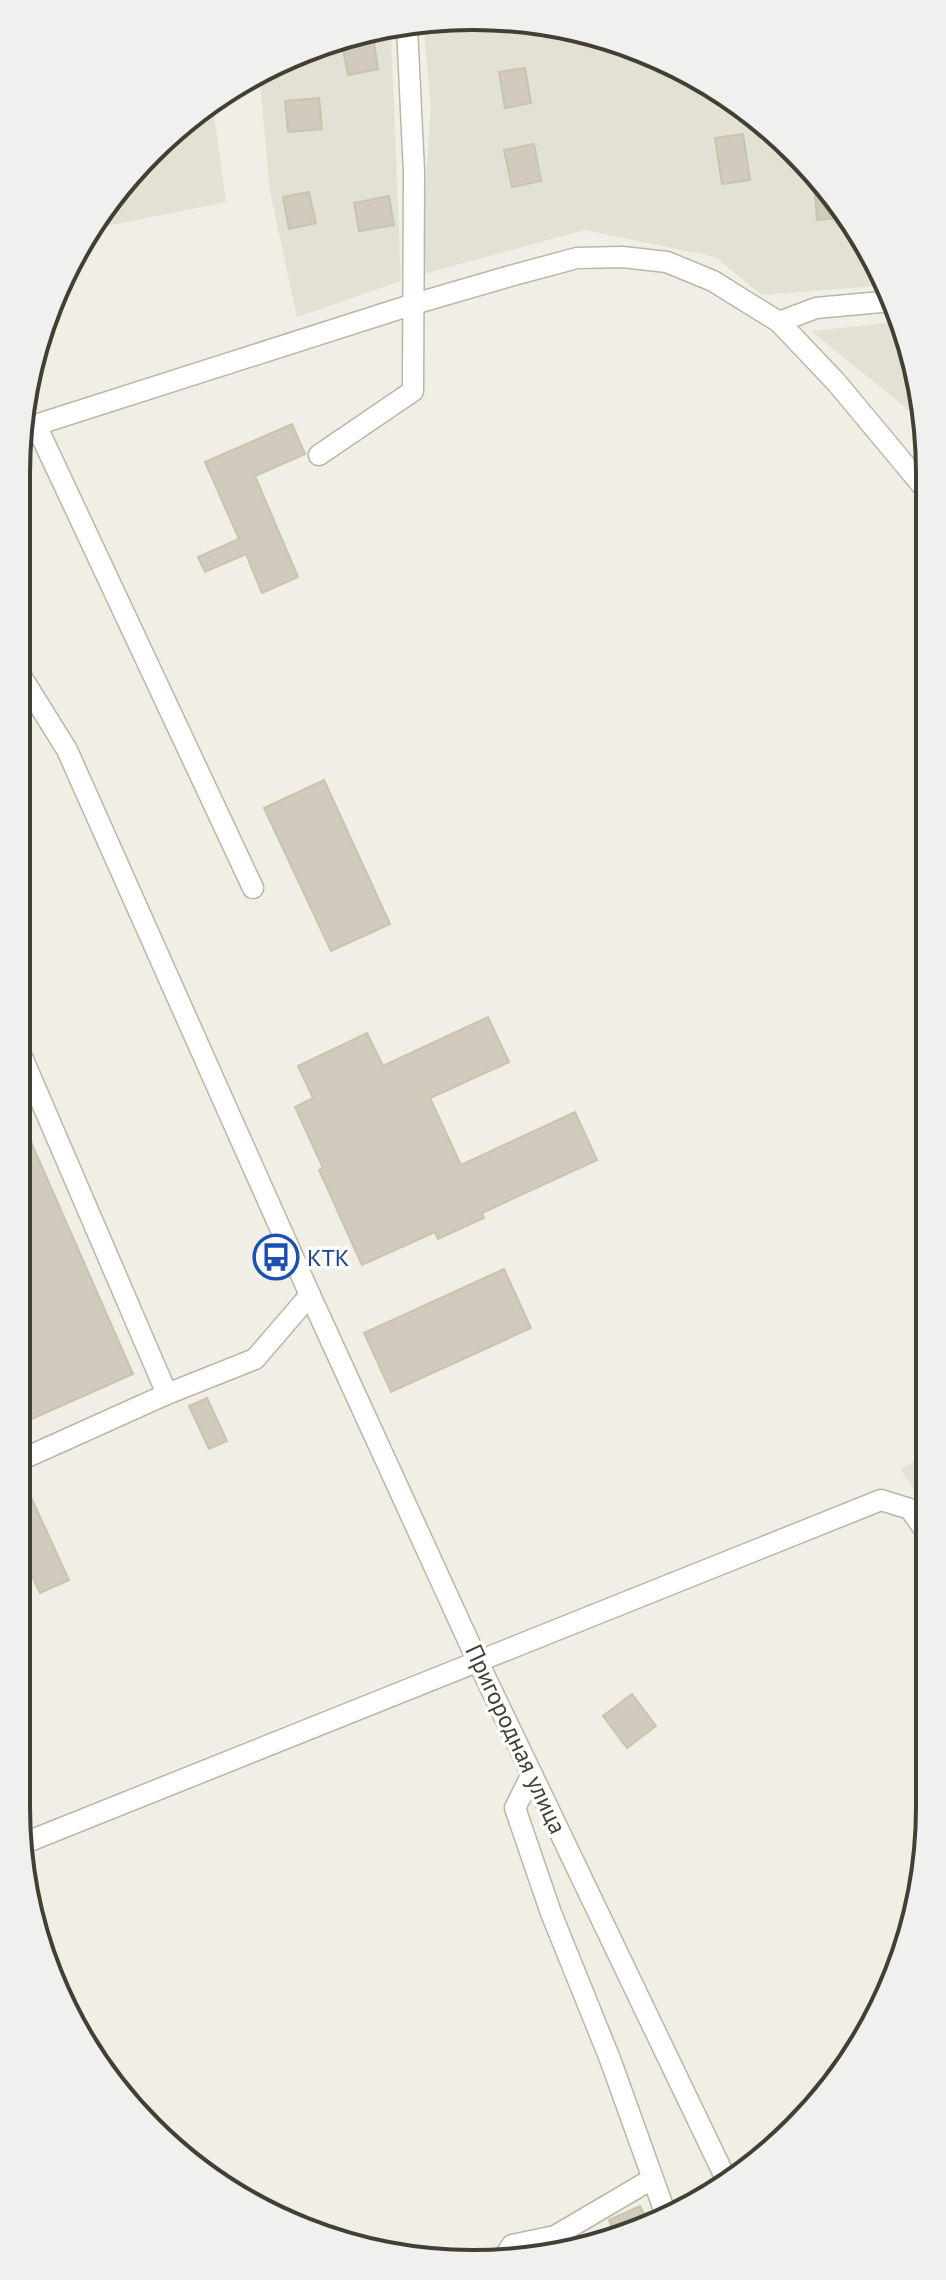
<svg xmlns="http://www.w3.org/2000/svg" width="946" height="2280" font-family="'PT Sans',sans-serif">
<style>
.residential{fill:#e3e1d4}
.industrial{fill:#e2e0da}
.building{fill:#d0cbbc;stroke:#cac3b0;stroke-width:2}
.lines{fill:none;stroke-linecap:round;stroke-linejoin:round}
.minor-casing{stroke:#bab7a9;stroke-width:23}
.minor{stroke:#fff;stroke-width:20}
.labels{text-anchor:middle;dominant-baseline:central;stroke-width:7;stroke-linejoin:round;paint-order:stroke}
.transit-label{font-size:24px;fill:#164399;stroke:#fff;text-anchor:start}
.street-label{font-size:24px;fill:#423f35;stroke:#fff}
.rim{fill:none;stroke:#423f35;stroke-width:4}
</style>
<rect width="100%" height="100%" fill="#f0eee5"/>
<!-- residential -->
<g class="residential">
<polygon points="444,17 620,40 727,93 817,172 883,271 887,285 762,295 715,257 585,230 420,275 431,105 423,22"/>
<polygon points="391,31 401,281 297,317 270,192 259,72 271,63"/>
<polygon points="213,107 226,202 97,228 130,171"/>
<polygon points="898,322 926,413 926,424 811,331"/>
</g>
<!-- industrial -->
<polygon class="industrial" points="929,1450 929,1511 901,1470"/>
<!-- building -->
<g class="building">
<polygon points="373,36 378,69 348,75 342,44"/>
<polygon points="525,68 531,103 505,108 499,72"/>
<polygon points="319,98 322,129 288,132 285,101"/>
<polygon points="743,134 750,180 722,184 715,138"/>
<polygon points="534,144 541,181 512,187 504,150"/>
<polygon points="309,192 316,223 289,229 283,197"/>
<polygon points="831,193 847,217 817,220 815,194"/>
<polygon points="389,196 394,225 359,231 354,203"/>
<polygon points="292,424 305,454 255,476 298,577 262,593 246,554 205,572 198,557 239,539 205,462"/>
<polygon points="324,780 390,924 331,951 264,808"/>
<polygon points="488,1017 509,1062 430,1098 461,1165 575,1112 597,1160 482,1213 484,1218 438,1239 435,1232 362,1265 319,1170 323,1168 295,1107 313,1098 298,1066 367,1033 383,1066"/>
<polygon points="16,1108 133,1374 16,1426"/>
<polygon points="504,1269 531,1328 391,1392 364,1333"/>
<polygon points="207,1398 227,1441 209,1449 189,1406"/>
<polygon points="29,1493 69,1580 40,1593 16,1541 16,1499"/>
<polygon points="632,1694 656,1726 627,1748 603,1716"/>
<polygon points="640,2206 647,2221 614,2232 609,2220"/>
</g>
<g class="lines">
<!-- minor casing -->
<g class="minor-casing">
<g id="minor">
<polyline points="779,322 816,308 892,301"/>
<polyline points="36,425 253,888"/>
<polyline points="23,429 414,304 510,276 577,258 622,257 667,262 713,281 779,322 836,382 926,490"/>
<polyline points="319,455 413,391 414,172 407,27"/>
<polyline points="16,668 67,750 310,1295 478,1662 727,2181"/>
<polyline points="16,1043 167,1394"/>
<polyline points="16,1462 167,1394 255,1359 310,1295"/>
<polyline points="532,1774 515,1808 551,1913 610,2059 666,2215"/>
<polyline points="22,1844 881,1500 910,1509 929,1536"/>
<polyline points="503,2259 512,2245 555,2236 652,2179"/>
</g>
</g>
<!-- minor -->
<use href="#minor" class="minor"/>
</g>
<!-- icons -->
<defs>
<g id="bus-ring" transform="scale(2.3)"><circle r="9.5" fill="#fff" stroke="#1a4fb4" stroke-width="1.5"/><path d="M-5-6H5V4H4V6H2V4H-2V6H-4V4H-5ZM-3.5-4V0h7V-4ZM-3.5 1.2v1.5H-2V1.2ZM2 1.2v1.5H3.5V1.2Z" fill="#1a4fb4"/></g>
</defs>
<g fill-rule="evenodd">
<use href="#bus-ring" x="276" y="1257"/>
</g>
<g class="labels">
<!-- transit labels -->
<g class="transit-label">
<text x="307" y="1257">КТК</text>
</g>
<!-- street labels -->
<g class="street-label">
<text transform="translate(516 1739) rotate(65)">Пригородная улица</text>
</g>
</g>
<!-- crop -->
<path d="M0 0H946V2280H0ZM473 30H473A443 443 0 0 1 916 473V1807A443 443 0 0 1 473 2250H473A443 443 0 0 1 30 1807V473A443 443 0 0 1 473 30Z" fill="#f0f0ef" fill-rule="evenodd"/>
<path class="rim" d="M473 30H473A443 443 0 0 1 916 473V1807A443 443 0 0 1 473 2250H473A443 443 0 0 1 30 1807V473A443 443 0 0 1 473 30Z"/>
</svg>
